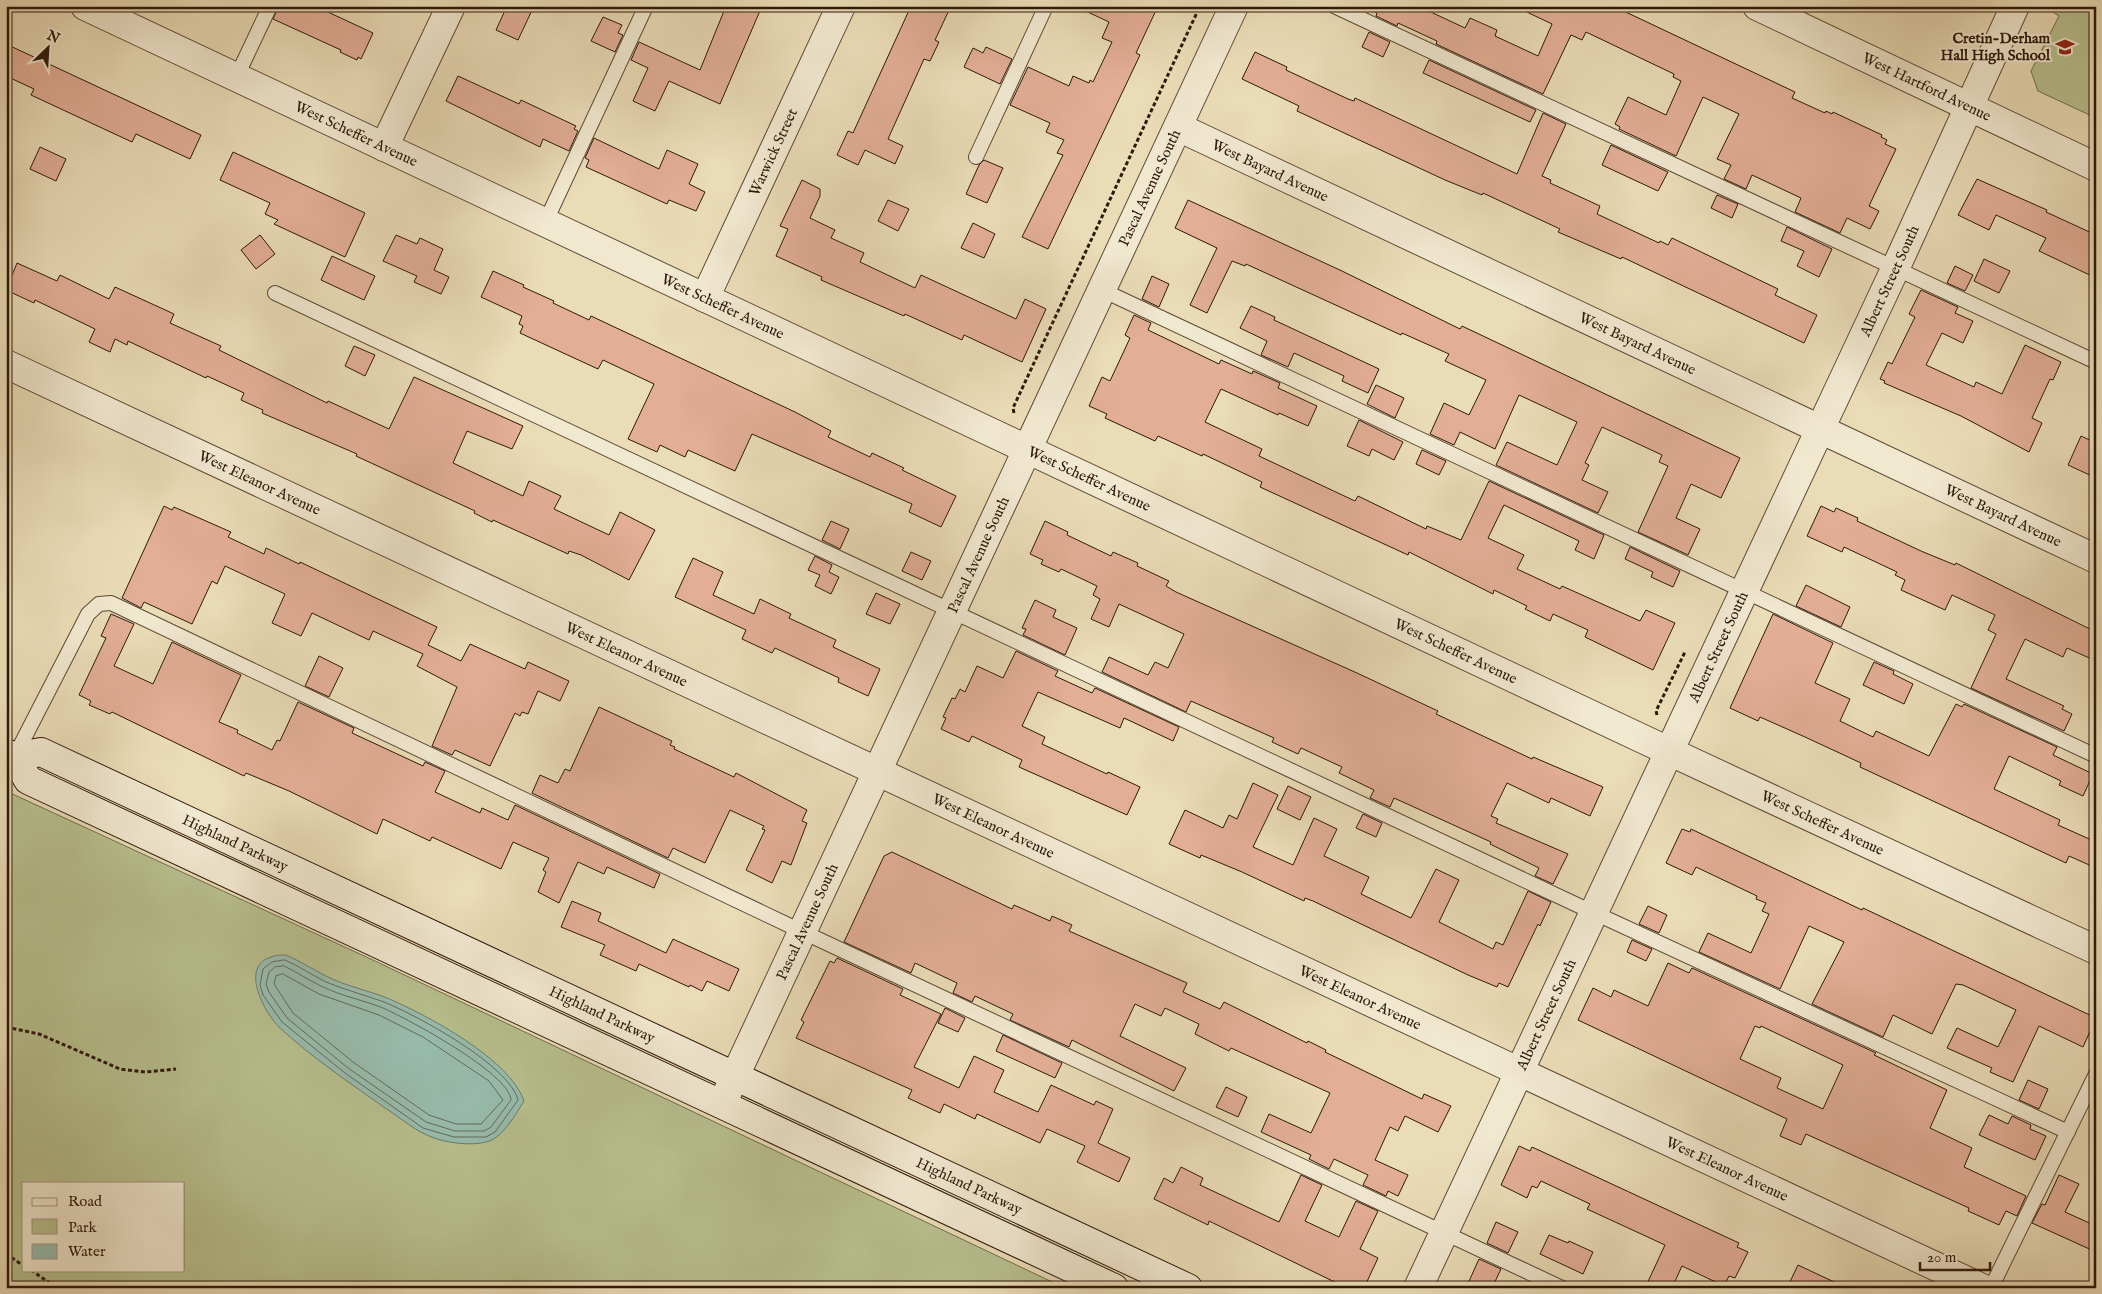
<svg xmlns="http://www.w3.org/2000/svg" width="2102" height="1294" font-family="'IM FELL English',serif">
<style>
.green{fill:#b7c08e;stroke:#726c4c;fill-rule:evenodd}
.water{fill:#98bcad;stroke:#6e7b6c}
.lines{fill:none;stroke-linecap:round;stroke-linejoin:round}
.shore{stroke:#636a5c;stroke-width:1}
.building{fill:#e2ae96;stroke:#2e190a;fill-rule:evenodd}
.lane-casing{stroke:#5d4a35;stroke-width:16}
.street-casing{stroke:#5d4a35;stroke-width:30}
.secondary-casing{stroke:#2e190a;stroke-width:30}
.path{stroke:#2e190a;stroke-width:3;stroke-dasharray:4 2.5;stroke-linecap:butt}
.lane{stroke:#f1e8d0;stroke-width:14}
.street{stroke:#f1e8d0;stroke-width:28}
.secondary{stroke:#f1e8d0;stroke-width:28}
.labels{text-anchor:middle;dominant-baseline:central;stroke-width:4;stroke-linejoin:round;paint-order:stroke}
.poi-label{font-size:15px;font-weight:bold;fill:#2e190a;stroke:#f1e8d0;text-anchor:end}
.street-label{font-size:15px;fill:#2e190a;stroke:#f1e8d0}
</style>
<rect width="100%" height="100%" fill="#eadcb7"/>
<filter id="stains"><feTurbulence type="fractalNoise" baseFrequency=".004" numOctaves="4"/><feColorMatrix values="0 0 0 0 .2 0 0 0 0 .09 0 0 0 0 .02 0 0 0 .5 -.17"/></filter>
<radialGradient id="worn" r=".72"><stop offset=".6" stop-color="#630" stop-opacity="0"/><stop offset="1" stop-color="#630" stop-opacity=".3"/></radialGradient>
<!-- green -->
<g class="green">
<polygon points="2053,6 2096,6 2096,118 2038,91 2031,71 2059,16 2051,11"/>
<path d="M6,791L375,961L1065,1288H6ZM24,1183H184V1270H24Z"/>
</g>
<!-- water -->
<path class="water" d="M286,955C300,961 312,969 326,976C345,986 367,990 387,998C427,1015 510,1059 524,1101C516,1114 502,1139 486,1142C470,1146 449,1143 434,1138C416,1132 401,1118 385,1108C350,1083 311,1057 279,1027C265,1013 239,967 271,957C275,955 281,955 286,955Z"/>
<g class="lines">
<!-- shore -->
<g class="shore">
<path d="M285,960C299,966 312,975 326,982C345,990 365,995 384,1002C418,1016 509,1065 518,1100L495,1132L486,1137H454L423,1128L345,1073L282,1022L263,995L260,985L263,969L272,962Z"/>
<path d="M284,966C297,972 308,980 321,986C341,996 363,1000 383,1008C408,1019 509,1073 511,1100L491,1127L484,1131H455L426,1122L348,1068L287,1018L269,992L266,984L269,972L275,967Z"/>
<polygon points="283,974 319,994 379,1015 423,1037 489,1081 503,1100 481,1124 456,1124 429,1115 353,1062 293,1013 274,984 276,976"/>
</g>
</g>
<!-- building -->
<g class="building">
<polygon points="279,6 315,6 373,33 361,59 358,57 357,60 340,52 341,50 273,19"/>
<polygon points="507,6 534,6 518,40 496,30"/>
<polygon points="726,6 762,6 720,104 669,81 655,111 633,101 648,68 631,60 639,42 700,70"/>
<polygon points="911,6 951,6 935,40 939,42 930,61 924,59 888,139 903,146 895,164 865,150 858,165 837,155 848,131 853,133"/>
<polygon points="1075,6 1158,6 1136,53 1140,55 1048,249 1022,237 1063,155 1057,153 1064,140 1046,132 1050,123 1010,105 1028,67 1069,86 1073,76 1089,83 1090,80 1093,82 1112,42 1102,38 1109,22"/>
<polygon points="1362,6 1418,6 1465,28 1470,18 1497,30 1495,36 1538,56 1552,24 1514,6 1613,6 1795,92 1792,98 1825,113 1826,111 1832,114 1833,112 1882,135 1881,137 1887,140 1885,144 1896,149 1869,206 1879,211 1870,229 1847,218 1840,233 1795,212 1801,198 1752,175 1746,189 1724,179 1731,165 1717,159 1739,114 1703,97 1676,156 1619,129 1620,127 1615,124 1628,97 1666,115 1681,81 1673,77 1674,74 1586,32 1582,40 1571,35 1543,94 1436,44 1437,41 1398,23 1397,26 1376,16 1377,13"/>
<polygon points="603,17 622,25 618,33 623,35 615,52 591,41"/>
<polygon points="1369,32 1390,42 1383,57 1362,47"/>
<polygon points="6,44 201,135 190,159 136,134 132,142 31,95 34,89 6,76"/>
<polygon points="986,47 1012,59 1000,84 964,67 973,48 983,53"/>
<polygon points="1255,52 1287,67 1286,70 1348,99 1354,101 1355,98 1517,174 1543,113 1566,124 1542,176 1551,180 1550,183 1600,206 1597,214 1659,243 1660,241 1668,245 1672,238 1778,289 1775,295 1817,315 1804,343 1622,257 1621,259 1558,232 1560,229 1483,193 1482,195 1445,180 1297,111 1299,106 1242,79"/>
<polygon points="1429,60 1536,110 1530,122 1423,73"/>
<polygon points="458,76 519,104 521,100 576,126 574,129 578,131 569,151 543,139 540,147 446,101"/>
<polygon points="594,138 659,169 667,150 698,164 689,184 705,192 696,211 669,200 667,204 586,167 589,160 585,158"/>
<polygon points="1611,145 1668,172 1658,191 1602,165"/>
<polygon points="40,147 66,159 56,181 30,169"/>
<polygon points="233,152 365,213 345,257 274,224 278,220 265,214 270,203 220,180"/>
<polygon points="984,160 1003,168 987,203 966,194 979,165"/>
<polygon points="1977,179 2047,210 2046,212 2096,235 2096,278 2039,251 2046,238 1996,215 1989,230 1958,215"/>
<polygon points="802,180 820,189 820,196 810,218 835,230 831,238 864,253 860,262 915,288 921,275 1016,319 1025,299 1046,309 1022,362 964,335 962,340 905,314 904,316 821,280 822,277 776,256 788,229 780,226"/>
<polygon points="1717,195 1738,204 1732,218 1711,208"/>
<polygon points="888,200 909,209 898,231 878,221"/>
<polygon points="1188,200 1342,271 1460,329 1462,326 1740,458 1721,498 1691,484 1676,518 1700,529 1688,555 1638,532 1668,466 1659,462 1662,455 1602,427 1585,463 1589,465 1582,480 1608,492 1598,513 1496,465 1507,442 1557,465 1577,422 1519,395 1495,449 1460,432 1454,445 1430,434 1444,403 1469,415 1486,380 1445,361 1449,354 1402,333 1401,335 1246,264 1245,266 1232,261 1207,313 1190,305 1217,248 1175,228"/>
<polygon points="973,223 995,234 984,258 961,248"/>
<polygon points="1787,227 1832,249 1819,277 1797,266 1804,251 1781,241"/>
<polygon points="260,235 275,254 256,269 241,250"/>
<polygon points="396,235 417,244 420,238 443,249 434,270 449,277 441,294 414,282 417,276 383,261"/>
<polygon points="332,256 375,276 364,300 321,280"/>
<polygon points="1984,259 2010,271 1999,293 1974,281"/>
<polygon points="17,263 57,281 60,275 109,299 115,287 174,314 170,323 221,346 219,350 327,403 328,401 389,429 414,377 523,426 512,449 467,431 453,463 523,496 529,481 561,496 554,509 609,535 620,512 655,530 629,580 581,555 569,551 568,554 493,520 492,522 474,513 475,511 356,456 357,454 262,413 263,410 241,400 244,393 207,376 206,378 128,341 127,345 115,339 110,352 89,342 95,329 35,300 34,303 6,290"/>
<polygon points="1955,266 1973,275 1965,291 1947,283"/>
<polygon points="493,271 524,285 523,287 554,301 553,303 589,320 591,316 795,412 831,431 828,437 870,457 872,453 904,468 902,470 956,496 941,527 909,512 912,504 752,434 735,471 688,450 685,457 660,445 657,452 628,439 654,384 603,360 598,369 520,333 523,326 519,324 522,316 481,297"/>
<polygon points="1152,276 1169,284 1159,307 1142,299"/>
<polygon points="1921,290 1958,307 1955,313 1973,321 1963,343 1942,333 1926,365 1974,387 1976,382 2002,394 2025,345 2061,362 2053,380 2050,379 2032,418 2042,423 2029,452 1961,416 1884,383 1885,381 1880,379 1888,362 1892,364 1915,317 1909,314"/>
<polygon points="1251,306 1275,317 1274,320 1379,369 1368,393 1342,381 1344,376 1294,353 1288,367 1261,355 1267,341 1240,328"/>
<polygon points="1134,315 1151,323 1148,330 1219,364 1221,360 1252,374 1253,371 1280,383 1278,388 1317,406 1308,426 1279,413 1278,415 1221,389 1205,422 1262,449 1259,456 1355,501 1358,496 1426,529 1427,526 1461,540 1489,481 1604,535 1594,559 1575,550 1579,541 1504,505 1488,538 1524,555 1517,569 1560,589 1562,586 1640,621 1646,610 1675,623 1653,670 1585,637 1588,630 1553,614 1550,621 1525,609 1527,606 1494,590 1493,594 1409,552 1408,555 1260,487 1262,482 1203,454 1202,456 1158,436 1155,441 1105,418 1107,414 1089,406 1102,377 1110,381 1130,338 1125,335"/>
<polygon points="354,346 375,355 365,376 345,366"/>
<polygon points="1376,385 1404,398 1395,418 1367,404"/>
<polygon points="1359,420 1403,442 1394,460 1372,449 1369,456 1347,446"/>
<polygon points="2081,436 2096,443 2096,478 2068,465"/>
<polygon points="1422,450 1446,461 1439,475 1416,464"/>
<polygon points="164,506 172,510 174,507 231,532 228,537 264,554 266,548 299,564 300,562 437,627 428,645 461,661 470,644 525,669 528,662 569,681 560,701 538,691 528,714 522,712 520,716 515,713 490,766 455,750 452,755 432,746 457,687 417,666 423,654 373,631 369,640 312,613 301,636 272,623 285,594 225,566 217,584 212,581 192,624 144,602 141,608 122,598"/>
<polygon points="1821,506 1834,512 1836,508 1858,518 1857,521 1921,551 1955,565 1956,563 2096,632 2096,661 2067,648 2063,657 2025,639 2006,679 2064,706 2062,709 2072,714 2064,731 1971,688 1996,634 1988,630 1995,615 1952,595 1945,610 1901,590 1905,580 1895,575 1897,572 1844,547 1842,552 1807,536"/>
<polygon points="831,521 849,529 840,549 822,540"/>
<polygon points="1045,521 1068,532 1067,535 1111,556 1113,552 1138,563 1137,566 1169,581 1166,586 1176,592 1357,673 1438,711 1436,714 1532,759 1533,757 1603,787 1590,816 1551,798 1549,803 1507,783 1491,816 1498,819 1496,823 1568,854 1553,884 1535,876 1539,868 1490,844 1491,842 1394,798 1390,807 1370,798 1374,790 1339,773 1342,767 1301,748 1298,754 1272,742 1274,738 1191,701 1186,712 1102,672 1109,657 1148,675 1155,662 1168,668 1184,634 1119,604 1109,627 1091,619 1100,599 1093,595 1097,586 1061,569 1059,572 1041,564 1043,560 1030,554"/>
<polygon points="1630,547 1680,571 1673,587 1651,577 1653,572 1625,559"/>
<polygon points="911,552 931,561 922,580 902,571"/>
<polygon points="815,556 832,565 829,572 839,577 831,594 815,586 820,575 808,570"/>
<polygon points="693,558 723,572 713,595 754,614 760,599 791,614 789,618 836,640 833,647 880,669 868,696 838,682 839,678 775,648 772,653 742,639 746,630 675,597"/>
<polygon points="1806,585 1850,607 1841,627 1796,606"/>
<polygon points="876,593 900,604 890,624 866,614"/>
<polygon points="1035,600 1056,610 1053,617 1077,628 1065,655 1023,635 1026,629 1022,628"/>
<polygon points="111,614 134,624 114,666 153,684 172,642 241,675 219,722 238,730 237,733 272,750 277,740 280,741 298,702 354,728 352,733 423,766 425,762 445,771 435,792 480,813 482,808 508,820 515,805 660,874 654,888 607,867 604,874 578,862 559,903 538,892 546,872 543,870 549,858 513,842 501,869 432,837 430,841 383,819 377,834 289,791 246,773 244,776 112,712 110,714 89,705 91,701 79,695 106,638 101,636"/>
<polygon points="1773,614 1833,643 1815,683 1850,699 1840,721 1873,737 1876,731 1929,756 1956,704 1962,707 1964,704 2057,747 2053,755 2093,774 2083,796 2059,785 2061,781 2009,756 1994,789 2060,820 2058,825 2096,842 2096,868 2069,856 2066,863 1860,767 1861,763 1805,737 1760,717 1758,721 1730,708"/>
<polygon points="1016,651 1058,671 1055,676 1092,693 1095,688 1179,727 1173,741 1124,718 1120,728 1038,692 1022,726 1045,737 1042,744 1107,774 1108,772 1140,787 1127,815 1019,767 1022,760 972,736 969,742 941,729 946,718 943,717 952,698 955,699 960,689 965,692 977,666 1003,678"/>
<polygon points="319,656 343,668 329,697 305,686"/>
<polygon points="1874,662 1894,671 1893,674 1913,684 1904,704 1863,685"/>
<polygon points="599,707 672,741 670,745 675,747 674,749 734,777 736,773 807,810 802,821 807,823 791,865 782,861 772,883 746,870 765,830 762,829 764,826 730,810 705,863 673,848 668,858 532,793 540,775 558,783 565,769 570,771"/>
<polygon points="1253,783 1278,795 1253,847 1293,865 1314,818 1337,829 1324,856 1369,877 1361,894 1411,918 1436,869 1459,880 1439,922 1493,949 1496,942 1503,945 1528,891 1551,902 1540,926 1538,924 1508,987 1499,983 1497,987 1468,975 1313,901 1305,898 1304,901 1242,872 1201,855 1200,858 1169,844 1185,810 1223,828 1229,815 1237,819"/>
<polygon points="1288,786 1311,797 1300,820 1277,809"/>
<polygon points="1363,814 1382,823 1376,837 1356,828"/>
<polygon points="1682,829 1690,832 1691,829 1862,910 1863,908 2096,1018 2083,1047 2039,1026 2013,1082 1990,1072 1992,1068 1947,1048 1957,1028 1998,1047 2016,1010 1963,985 1956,984 1932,1034 1893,1015 1883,1037 1812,1004 1844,942 1809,926 1780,989 1699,952 1708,933 1751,953 1769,914 1762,911 1766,903 1756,899 1757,896 1696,867 1692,875 1666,863"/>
<polygon points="892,852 1012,909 1014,905 1050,921 1052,916 1072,925 1069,931 1187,983 1183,992 1220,1009 1224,1002 1307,1043 1308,1041 1326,1050 1325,1052 1422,1099 1424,1094 1451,1106 1438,1132 1405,1116 1398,1131 1390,1127 1375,1160 1408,1175 1398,1196 1388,1191 1386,1196 1363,1185 1368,1175 1334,1159 1329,1169 1309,1159 1311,1155 1261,1132 1269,1114 1311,1133 1330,1093 1231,1048 1229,1051 1195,1034 1199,1024 1165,1008 1161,1016 1135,1004 1120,1036 1186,1068 1174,1091 1072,1040 1069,1047 1010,1020 1013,1014 975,996 972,1002 953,993 957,983 915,963 911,973 844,942 884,856"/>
<polygon points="572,901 601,913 598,921 666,953 673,939 739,969 729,991 707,981 702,991 690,985 689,987 639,964 636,971 600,955 605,945 561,927"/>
<polygon points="1648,906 1667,915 1659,933 1639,924"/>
<polygon points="1632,940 1652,949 1646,961 1627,952"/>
<polygon points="837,958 903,989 900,995 941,1014 914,1067 959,1088 974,1056 1004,1070 994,1092 1038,1112 1051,1085 1094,1105 1096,1101 1113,1109 1098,1143 1130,1158 1119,1182 1077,1162 1085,1146 1047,1129 1040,1143 977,1114 975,1119 944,1104 940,1113 908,1098 912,1090 796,1038 804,1022 801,1020 830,961 834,963"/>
<path d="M1668,963L1689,973L1692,968L1876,1053L1874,1055L1947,1090L1930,1128L1972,1148L1964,1167L2026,1196L2017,1216L2006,1211L1999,1225L1968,1211L1969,1208L1806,1134L1801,1145L1780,1136L1787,1119L1578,1020L1593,988L1611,997L1614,990L1648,1006ZM1755,1026L1760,1028L1761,1026L1843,1065L1823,1109L1777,1088L1781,1078L1740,1059Z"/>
<polygon points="945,1008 965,1018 958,1032 938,1023"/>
<polygon points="1003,1035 1062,1063 1055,1078 996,1051"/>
<polygon points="2028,1080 2048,1089 2039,1109 2019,1100"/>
<polygon points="1226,1087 1247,1097 1238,1117 1216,1107"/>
<polygon points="1989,1115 2008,1124 2012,1116 2031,1125 2030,1129 2046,1136 2035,1160 1979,1135"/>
<polygon points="1519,1146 1530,1151 1532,1147 1573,1166 1739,1243 1737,1247 1748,1252 1735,1278 1729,1276 1724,1286 1682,1266 1672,1288 1645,1288 1665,1245 1587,1209 1590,1204 1541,1181 1537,1188 1532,1186 1527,1198 1501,1185"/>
<polygon points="1181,1167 1203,1178 1200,1185 1279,1222 1301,1175 1322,1185 1305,1221 1339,1237 1356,1201 1378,1211 1360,1249 1378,1258 1364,1288 1347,1288 1209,1221 1208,1225 1154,1199 1164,1178 1173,1183"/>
<polygon points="2059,1175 2079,1184 2065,1212 2096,1226 2096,1252 2032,1223 2042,1204 2045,1205"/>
<polygon points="1496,1222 1518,1232 1508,1253 1487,1243"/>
<polygon points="1549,1235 1568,1243 1569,1241 1593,1252 1583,1274 1540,1254"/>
<polygon points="1479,1259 1501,1269 1492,1288 1466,1288"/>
<polygon points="1798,1265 1847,1288 1787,1288"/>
</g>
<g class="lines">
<!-- lane casing -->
<g class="lane-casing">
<g id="lane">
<polyline points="1334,6 2096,362"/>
<polyline points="236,78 270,6"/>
<polyline points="976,157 1046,6"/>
<polyline points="545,223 646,6"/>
<polyline points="1102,290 2096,756"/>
<polyline points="275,293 1573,903 2068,1132"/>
<polyline points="15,756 88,614 99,604 111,603 803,932 1562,1288"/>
<polyline points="1991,1288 2096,1074"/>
</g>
</g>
<!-- street casing -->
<g class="street-casing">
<g id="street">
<path id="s1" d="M85,6L1645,740L2096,950"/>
<path id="s2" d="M1757,6L2096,167"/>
<path id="s3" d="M1178,127L2096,559"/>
<polyline points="384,147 451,6"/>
<path id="s4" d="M705,298L841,6"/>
<path id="s5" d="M6,364L1982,1288"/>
<path id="s6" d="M722,1104L1234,6"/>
<path id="s7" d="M1418,1288L1896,267L2015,6"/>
</g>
</g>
<!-- secondary casing -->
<g class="secondary-casing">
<g id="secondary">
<polyline points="6,753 15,757 28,780 1114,1288"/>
<path id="s8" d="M15,757L41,752L1188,1288"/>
</g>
</g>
<!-- path -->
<g class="path">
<polyline points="1014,413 1013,408 1200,6"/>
<polyline points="1657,715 1656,711 1685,652"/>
<polyline points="6,1027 39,1034 120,1069 145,1072 176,1069"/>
<polyline points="6,1254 24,1266"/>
<polyline points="31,1270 57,1288"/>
</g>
<!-- lane -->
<use href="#lane" class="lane"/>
<!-- street -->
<use href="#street" class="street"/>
<!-- secondary -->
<use href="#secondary" class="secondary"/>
</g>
<!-- icons -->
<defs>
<g id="school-bare" transform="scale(1.5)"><path d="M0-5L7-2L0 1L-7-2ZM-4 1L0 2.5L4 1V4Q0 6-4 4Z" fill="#8f2418" stroke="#f1e8d0" stroke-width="2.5" paint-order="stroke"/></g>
</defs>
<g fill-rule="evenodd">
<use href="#school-bare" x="2065" y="47"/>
</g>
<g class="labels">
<!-- poi labels -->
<g class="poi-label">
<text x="2050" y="38">Cretin-Derham<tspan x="2050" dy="17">Hall High School</tspan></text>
</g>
<!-- street labels -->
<g class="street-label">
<text stroke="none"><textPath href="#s2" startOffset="188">West Hartford Avenue</textPath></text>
<text stroke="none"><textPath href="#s1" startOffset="300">West Scheffer Avenue</textPath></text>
<text stroke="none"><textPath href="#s4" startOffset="161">Warwick Street</textPath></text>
<text stroke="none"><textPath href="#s3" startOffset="102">West Bayard Avenue</textPath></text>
<text stroke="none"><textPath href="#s6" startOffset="1011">Pascal Avenue South</textPath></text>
<text stroke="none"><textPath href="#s7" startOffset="1112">Albert Street South</textPath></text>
<text stroke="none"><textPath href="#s1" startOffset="705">West Scheffer Avenue</textPath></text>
<text stroke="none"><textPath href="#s3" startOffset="508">West Bayard Avenue</textPath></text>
<text stroke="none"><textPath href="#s1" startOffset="1110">West Scheffer Avenue</textPath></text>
<text stroke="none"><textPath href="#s5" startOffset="280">West Eleanor Avenue</textPath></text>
<text stroke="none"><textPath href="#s3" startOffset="912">West Bayard Avenue</textPath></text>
<text stroke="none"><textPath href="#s6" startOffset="606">Pascal Avenue South</textPath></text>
<text stroke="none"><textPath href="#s7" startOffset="708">Albert Street South</textPath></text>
<text stroke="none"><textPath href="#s1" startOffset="1515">West Scheffer Avenue</textPath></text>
<text stroke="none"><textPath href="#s5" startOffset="685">West Eleanor Avenue</textPath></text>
<text stroke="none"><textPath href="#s1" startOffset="1920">West Scheffer Avenue</textPath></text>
<text stroke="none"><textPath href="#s5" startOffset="1090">West Eleanor Avenue</textPath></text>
<text stroke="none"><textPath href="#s8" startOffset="241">Highland Parkway</textPath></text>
<text stroke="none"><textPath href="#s6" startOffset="201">Pascal Avenue South</textPath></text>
<text stroke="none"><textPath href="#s5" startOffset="1495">West Eleanor Avenue</textPath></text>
<text stroke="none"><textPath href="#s7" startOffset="302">Albert Street South</textPath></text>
<text stroke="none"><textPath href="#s8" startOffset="646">Highland Parkway</textPath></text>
<text stroke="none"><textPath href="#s5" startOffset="1900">West Eleanor Avenue</textPath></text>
<text stroke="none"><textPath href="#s8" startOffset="1051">Highland Parkway</textPath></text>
</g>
</g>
<!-- margin -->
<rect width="2102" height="1294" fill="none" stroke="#eadcb7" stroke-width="25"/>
<rect x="8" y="8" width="2087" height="1279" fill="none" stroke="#2e190a" stroke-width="2.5"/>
<rect x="12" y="12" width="2077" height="1269" fill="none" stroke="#2e190a"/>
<!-- legend -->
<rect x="22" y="1182" width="162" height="90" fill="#f1e8d0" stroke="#a39581"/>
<rect x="32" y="1198" width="25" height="8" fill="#f1e8d0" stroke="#a39581"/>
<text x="68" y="1206" font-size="15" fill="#2e190a">Road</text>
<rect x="32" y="1219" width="25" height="15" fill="#b7c08e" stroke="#a39581"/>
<text x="68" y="1232" font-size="15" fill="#2e190a">Park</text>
<rect x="32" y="1244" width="25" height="15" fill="#98bcad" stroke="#a39581"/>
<text x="68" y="1256" font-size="15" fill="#2e190a">Water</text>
<!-- north arrow -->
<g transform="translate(48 48) rotate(25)" stroke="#f1e8d0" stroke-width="4" paint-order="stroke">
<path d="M0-4L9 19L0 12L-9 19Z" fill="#2e190a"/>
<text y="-8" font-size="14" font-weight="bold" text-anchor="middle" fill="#2e190a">N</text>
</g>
<!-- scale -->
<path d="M1920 1262v8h70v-8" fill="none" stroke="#2e190a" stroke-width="2.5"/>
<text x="1927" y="1262" font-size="15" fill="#2e190a" stroke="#f1e8d0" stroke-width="4" paint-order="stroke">20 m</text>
<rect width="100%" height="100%" filter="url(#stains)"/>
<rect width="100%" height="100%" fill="url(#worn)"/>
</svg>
